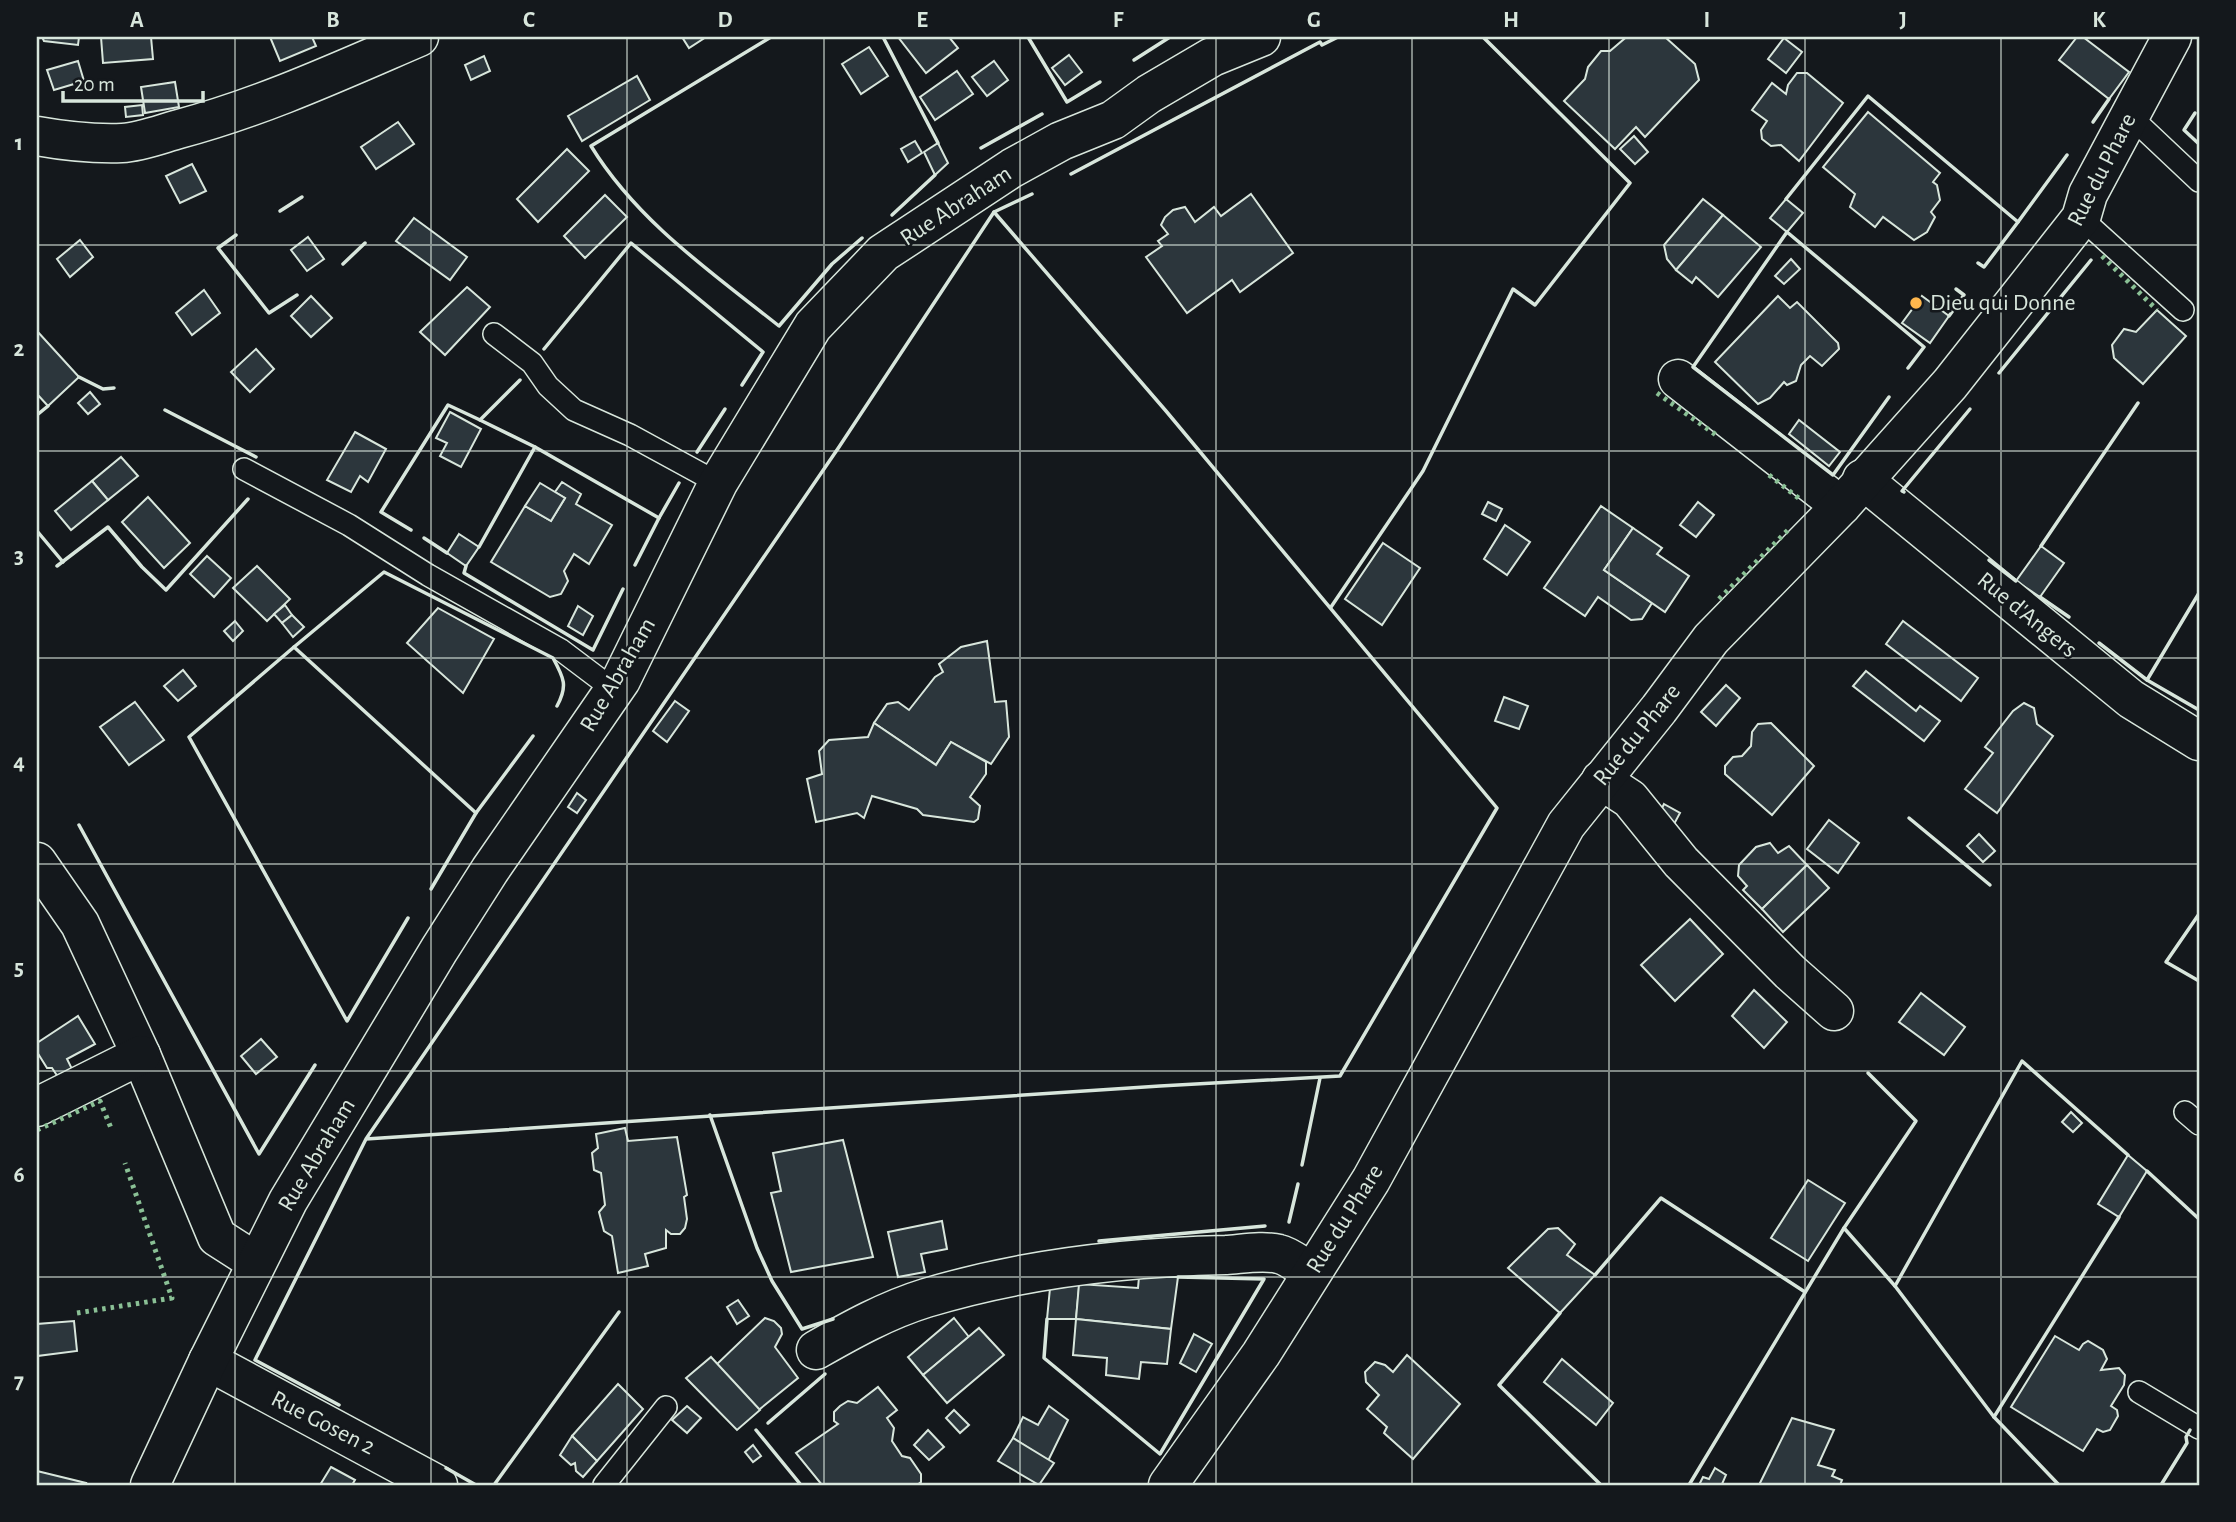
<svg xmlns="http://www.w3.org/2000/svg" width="2236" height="1522" font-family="'Alegreya Sans',sans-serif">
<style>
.building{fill:#2c363c;stroke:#d8e6dc;stroke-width:2}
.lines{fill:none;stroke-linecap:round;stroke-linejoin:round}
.service-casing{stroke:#d8e6dc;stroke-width:24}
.minor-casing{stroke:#d8e6dc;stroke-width:41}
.service{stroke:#14181c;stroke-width:21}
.minor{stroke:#14181c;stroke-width:38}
.hedge{stroke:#8ac095;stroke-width:5;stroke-dasharray:3.5 5;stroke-linecap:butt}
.wall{stroke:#d8e6dc;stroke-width:3.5}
.grid{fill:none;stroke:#d8e6dc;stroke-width:2;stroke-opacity:0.55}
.poi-dot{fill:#ffb74d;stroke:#14181c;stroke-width:2.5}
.labels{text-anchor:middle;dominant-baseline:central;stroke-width:5;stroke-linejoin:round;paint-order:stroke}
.street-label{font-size:24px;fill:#d8e6dc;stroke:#14181c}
.poi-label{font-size:24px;fill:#d8e6dc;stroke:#14181c;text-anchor:start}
.neatline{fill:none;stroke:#d8e6dc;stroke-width:2.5}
.grid-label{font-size:23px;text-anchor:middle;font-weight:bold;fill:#d8e6dc}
</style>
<rect width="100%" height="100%" fill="#14181c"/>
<!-- building -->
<g class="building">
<polygon points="42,37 79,37 78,45 44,41"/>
<polygon points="101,37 151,37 153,59 103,63"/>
<polygon points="270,37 312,37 316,46 280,61"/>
<polygon points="682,37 706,37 689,48"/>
<polygon points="898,37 949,37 958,48 926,73"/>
<polygon points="1621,37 1665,37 1695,64 1699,80 1645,137 1636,127 1615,149 1564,101 1585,79 1588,67 1601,51 1610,51 1624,39"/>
<polygon points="2077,37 2083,37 2129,72 2109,99 2059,60"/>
<polygon points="1784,38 1802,52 1786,73 1768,59"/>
<polygon points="869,47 888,76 861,94 842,64"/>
<polygon points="1069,55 1082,72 1065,85 1052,68"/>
<polygon points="484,56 490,71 471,80 465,65"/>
<polygon points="78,61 84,81 54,90 47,70"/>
<polygon points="994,61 1008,80 987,96 972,77"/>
<polygon points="957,71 973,94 935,120 920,97"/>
<polygon points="1797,73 1807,73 1843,103 1799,161 1781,145 1771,146 1762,139 1761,130 1767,121 1752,110 1772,83 1786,94 1788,85"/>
<polygon points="637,76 650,100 582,141 568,116"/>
<polygon points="175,82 179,107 145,113 141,87"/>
<polygon points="142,105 143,115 126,117 125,107"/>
<polygon points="1868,112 1940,173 1933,182 1937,185 1940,200 1931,212 1935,217 1927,232 1914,240 1883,217 1875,227 1850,207 1855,194 1823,167"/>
<polygon points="398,122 414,144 376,169 361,147"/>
<polygon points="1634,136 1648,152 1635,164 1620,149"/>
<polygon points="915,141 922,153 908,162 901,149"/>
<polygon points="938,143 948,163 935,175 924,152"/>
<polygon points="567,149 589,171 538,222 517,199"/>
<polygon points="192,164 206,191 180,203 166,176"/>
<polygon points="1251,194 1293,253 1240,292 1232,280 1187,313 1146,257 1162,246 1158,241 1168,234 1161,225 1165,217 1173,210 1185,207 1195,222 1214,207 1221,216"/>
<polygon points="605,195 627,217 585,258 564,236"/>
<polygon points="1703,199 1723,215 1676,270 1667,259 1664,245"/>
<polygon points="1786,199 1803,213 1787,232 1770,218"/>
<polygon points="1723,215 1761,247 1718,297 1696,277 1692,283 1676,270"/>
<polygon points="414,218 467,257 450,280 396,241"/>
<polygon points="308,237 324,259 307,271 291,250"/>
<polygon points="80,240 93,257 70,277 57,259"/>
<polygon points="1791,259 1800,269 1784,284 1775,276"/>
<polygon points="467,287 490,307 445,355 420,332"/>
<polygon points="204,290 220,313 192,335 176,313"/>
<polygon points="311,296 332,318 311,337 291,316"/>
<polygon points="1778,296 1790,308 1797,302 1838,343 1839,349 1822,366 1810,356 1801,365 1796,381 1787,385 1784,382 1770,398 1758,404 1715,362"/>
<polygon points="1922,296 1949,316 1930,343 1902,323"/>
<polygon points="2157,310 2186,336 2143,384 2114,358 2112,345 2124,329 2136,332"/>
<polygon points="37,331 79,377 48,406 37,394"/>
<polygon points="256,349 274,369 250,392 231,372"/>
<polygon points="90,392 100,404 88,414 78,403"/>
<polygon points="450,412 481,429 461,467 440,456 447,443 436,438"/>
<polygon points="1799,420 1840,452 1829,466 1789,434"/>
<polygon points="355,432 386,449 368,482 360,476 351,492 327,480"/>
<polygon points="121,457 138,476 108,500 92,481"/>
<polygon points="92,481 108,500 71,530 55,511"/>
<polygon points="562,482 581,494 576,504 612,525 589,564 574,554 564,571 568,581 561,594 550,597 491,562 525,506 551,521 565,498 555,492"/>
<polygon points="540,483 565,498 551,521 525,506"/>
<polygon points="148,497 190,543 164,568 122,522"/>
<polygon points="1488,502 1502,509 1496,521 1482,514"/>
<polygon points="1698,502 1714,515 1696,537 1680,525"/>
<polygon points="1601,506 1633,528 1604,570 1652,603 1642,619 1631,620 1598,597 1585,616 1544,588"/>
<polygon points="1505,525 1530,542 1507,575 1484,559"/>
<polygon points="1633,528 1662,548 1657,554 1689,576 1665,612 1604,570"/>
<polygon points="459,534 479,547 466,566 447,553"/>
<polygon points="1383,543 1420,568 1382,625 1345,599"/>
<polygon points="2041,546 2064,563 2040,597 2016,581"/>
<polygon points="207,556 231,578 214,597 190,574"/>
<polygon points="257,566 290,599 267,621 233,588"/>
<polygon points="285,605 292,615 282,623 274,614"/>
<polygon points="578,606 593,616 583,635 568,626"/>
<polygon points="438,608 494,639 463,693 407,643"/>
<polygon points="292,615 304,627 293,637 282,623"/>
<polygon points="235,621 243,631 233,641 224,631"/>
<polygon points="1903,621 1978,678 1961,701 1886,644"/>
<polygon points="987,641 995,702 1006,701 1009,737 991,764 951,742 936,765 874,723 887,704 898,702 909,710 935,677 943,672 939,664 961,647"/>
<polygon points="183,670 196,686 178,701 164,686"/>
<polygon points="1866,671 1916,711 1920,706 1940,721 1924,741 1853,686"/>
<polygon points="1726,685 1740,698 1716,726 1701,712"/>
<polygon points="1504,697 1528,706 1519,729 1495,721"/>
<polygon points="675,701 689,711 667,742 653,731"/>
<polygon points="135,702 164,740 129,765 100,727"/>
<polygon points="2024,703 2034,708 2037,724 2053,736 1997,813 1965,789 1993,753 1985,747 2013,711"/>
<polygon points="874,723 936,765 951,742 986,762 986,774 970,797 980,806 978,819 974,822 923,815 917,809 872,796 864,818 857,813 816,822 807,779 822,774 819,751 829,740 868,737"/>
<polygon points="1771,723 1814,766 1772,815 1725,774 1725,766 1733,757 1742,756 1751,746 1752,732 1758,724"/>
<polygon points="577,793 586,800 577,813 568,807"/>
<polygon points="1664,804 1680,813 1673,826 1657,818"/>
<polygon points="1829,820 1859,843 1838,873 1807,849"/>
<polygon points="1979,834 1995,851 1983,862 1967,846"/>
<polygon points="1770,843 1778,853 1789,846 1807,865 1762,909 1743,890 1747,886 1738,876 1739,865 1756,847"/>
<polygon points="1807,865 1829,888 1783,932 1762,909"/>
<polygon points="1690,919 1723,954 1675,1001 1641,965"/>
<polygon points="1754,990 1787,1022 1764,1048 1732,1016"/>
<polygon points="1921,993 1965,1027 1944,1055 1899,1022"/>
<polygon points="78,1016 95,1044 67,1059 72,1069 58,1077 52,1068 47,1068 37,1052 37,1043"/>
<polygon points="261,1039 277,1057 256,1074 241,1056"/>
<polygon points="2071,1112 2082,1123 2073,1132 2062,1122"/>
<polygon points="625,1128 628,1141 677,1137 687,1195 684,1197 687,1219 685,1228 680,1234 671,1234 666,1230 666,1248 645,1254 648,1266 618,1273 612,1236 604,1231 599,1212 605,1205 601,1173 594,1170 592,1153 598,1148 596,1134"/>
<polygon points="843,1140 873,1257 791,1272 771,1193 781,1191 773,1153"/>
<polygon points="2128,1155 2147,1171 2119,1217 2098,1204"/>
<polygon points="1808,1180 1845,1203 1808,1261 1771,1238"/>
<polygon points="942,1221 947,1249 921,1254 925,1272 898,1277 888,1232"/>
<polygon points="1558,1228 1575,1244 1567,1255 1595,1275 1560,1313 1508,1268 1548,1229"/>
<polygon points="1080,1277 1076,1319 1047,1319 1051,1278"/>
<polygon points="1139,1277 1178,1277 1171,1329 1076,1319 1079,1284 1138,1288"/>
<polygon points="738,1300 749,1316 737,1324 727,1307"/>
<polygon points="765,1318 774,1321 781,1328 782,1334 775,1347 798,1378 755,1413 717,1364"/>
<polygon points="954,1318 969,1337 923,1375 908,1357"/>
<polygon points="1076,1319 1171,1329 1167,1364 1141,1362 1139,1379 1106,1375 1107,1358 1073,1355"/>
<polygon points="74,1321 77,1351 37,1356 37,1324"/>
<polygon points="979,1328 1004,1355 947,1403 923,1375"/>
<polygon points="1194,1334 1212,1344 1196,1372 1180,1363"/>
<polygon points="2055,1336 2079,1350 2083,1344 2088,1341 2103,1350 2107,1359 2101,1370 2119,1368 2125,1375 2124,1385 2111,1406 2117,1410 2118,1416 2110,1430 2103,1432 2097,1429 2083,1451 2011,1407"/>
<polygon points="1407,1355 1460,1404 1413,1459 1384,1433 1387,1427 1367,1409 1379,1395 1366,1382 1365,1372 1375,1362 1385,1365 1393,1372"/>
<polygon points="711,1357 760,1410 737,1430 686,1378"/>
<polygon points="1562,1359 1613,1403 1596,1425 1544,1382"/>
<polygon points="618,1384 643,1409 597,1461 572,1436"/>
<polygon points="878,1387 897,1410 887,1418 894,1428 892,1441 902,1456 910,1458 921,1474 921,1482 917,1485 822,1485 796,1453 838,1424 834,1421 834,1412 840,1406 848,1401 857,1403"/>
<polygon points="687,1406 701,1418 687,1433 672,1420"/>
<polygon points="1049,1406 1068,1420 1048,1461 1013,1438 1023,1417 1038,1425"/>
<polygon points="954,1410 969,1425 960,1433 946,1418"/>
<polygon points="1792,1418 1834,1430 1818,1465 1835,1470 1832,1476 1842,1480 1840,1485 1759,1485"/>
<polygon points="928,1430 944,1447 929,1460 914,1445"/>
<polygon points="572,1436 597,1461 583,1477 576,1471 575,1463 571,1465 560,1455"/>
<polygon points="1013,1438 1054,1463 1039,1485 998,1461"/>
<polygon points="753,1445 761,1456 753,1462 745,1452"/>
<polygon points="331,1467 355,1480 352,1485 320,1485"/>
<polygon points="1715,1468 1726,1475 1722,1484 1726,1485 1699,1485 1703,1477 1709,1479"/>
<polygon points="37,1471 86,1483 85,1485 37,1485"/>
</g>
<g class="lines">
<!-- service casing -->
<g class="service-casing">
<g id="service">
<polyline points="2130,116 2199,181"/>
<polyline points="2081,218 2183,310"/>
<polyline points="494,334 532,363 548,386 574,410 630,435 718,483"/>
<polyline points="244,469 349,525 428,575 561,650 614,690"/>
<polyline points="2185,1112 2199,1124"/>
<polyline points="2139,1392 2199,1428"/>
<polyline points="604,1485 666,1407"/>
</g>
</g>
<!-- minor casing -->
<g class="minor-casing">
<g id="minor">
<path d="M37,136C65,141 94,144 122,143C141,142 161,134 179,129C262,107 340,71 419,37"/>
<polyline points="1678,379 1841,506"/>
<polyline points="1862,479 2131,699 2199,741"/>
<polyline points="1601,780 1630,799 1681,862 1790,972 1834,1011"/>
<polyline points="37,862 80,924 141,1055 217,1237 256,1262"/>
<polyline points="37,1107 141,1055"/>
<path d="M816,1350C851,1330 887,1310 926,1298C1022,1269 1126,1257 1226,1255C1242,1254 1263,1250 1279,1254C1289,1256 1302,1267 1311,1272"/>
<polyline points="208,1361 438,1485"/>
<polyline points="150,1485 208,1361 288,1201 439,950 490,870 621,680 718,483 813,326 883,253 1012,168 1061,141 1113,120 1149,94 1212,57 1261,37"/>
<polyline points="1168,1485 1261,1354 1371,1180 1566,825 1659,709 1711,639 1841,506 1950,384 2081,218 2088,194 2172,37"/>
</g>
</g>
<!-- service -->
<use href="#service" class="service"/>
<!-- minor -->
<use href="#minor" class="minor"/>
<!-- hedge -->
<g class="hedge">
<polyline points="2102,256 2157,310"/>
<polyline points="1657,393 1719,437"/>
<polyline points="1769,475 1801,500"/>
<polyline points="1719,599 1791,527"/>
<polyline points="37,1130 100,1101 111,1128"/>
<polyline points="77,1313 172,1298 125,1163"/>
</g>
<!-- wall -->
<g class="wall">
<path d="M771,37L591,146C637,221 711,272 779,326L832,264L862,238"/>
<polyline points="883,37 938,143"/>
<polyline points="1028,37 1067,102 1100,82"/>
<polyline points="1134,60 1170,37"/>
<polyline points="2195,113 2184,130 2199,144"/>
<polyline points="2093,122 2109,99"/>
<polyline points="981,148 1042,114"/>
<polyline points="1071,174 1320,42 1322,45 1338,37"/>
<polyline points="1786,199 1868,96 2018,222 1984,267 1978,263"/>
<polyline points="280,211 302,197"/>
<polyline points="994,212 1032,194"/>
<polyline points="892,215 935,175"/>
<polyline points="2018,222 2067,155"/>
<polyline points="236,235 218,248 269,313 297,295"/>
<polyline points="343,264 365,243"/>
<polyline points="1949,316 1964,295 1956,289"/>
<polyline points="544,349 631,243 763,352 742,385"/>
<polyline points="1999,373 2091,260"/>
<polyline points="79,377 103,389 114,388"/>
<polyline points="520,380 480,420 535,447"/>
<polyline points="1889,397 1833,475 1693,367 1787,232 1924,347 1908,368"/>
<polyline points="165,410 256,457"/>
<polyline points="37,415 48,406"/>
<polyline points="697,452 725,409"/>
<polyline points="1904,492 1902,491 1970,409"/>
<polyline points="659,518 679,483"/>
<polyline points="411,530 381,512 448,405 480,420"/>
<polyline points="37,531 63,562"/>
<polyline points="424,538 447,553"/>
<polyline points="2041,546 2138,403"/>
<polyline points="479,547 535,447 659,518 635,565"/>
<polyline points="1989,560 2016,581"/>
<polyline points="57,566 108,527 142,567 166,590 248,499"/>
<polyline points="466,566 464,573 593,650 623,589"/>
<polyline points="2040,597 2069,617"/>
<polyline points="1331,607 1423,471 1513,289 1535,305 1630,183 1483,37"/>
<polyline points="2099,643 2147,680 2199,593"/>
<polyline points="294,647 189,737 347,1021 408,918"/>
<polyline points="2147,680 2199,710"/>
<path d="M533,736L476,813L294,647L384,572L553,658C564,678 568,686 557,706"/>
<polyline points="1909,818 1990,885"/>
<polyline points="79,825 259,1154 315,1065"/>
<polyline points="431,889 476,813"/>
<polyline points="2199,914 2166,962 2199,981"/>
<polyline points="710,1115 757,1248 772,1281 802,1329 833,1319"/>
<polyline points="1302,1165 1320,1078"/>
<polyline points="2147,1171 2199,1219"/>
<polyline points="1289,1222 1298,1184"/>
<polyline points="1844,1228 1916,1121 1868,1073"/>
<polyline points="1099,1241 1265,1226"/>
<polyline points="1595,1275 1661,1198 1805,1292"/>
<polyline points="1895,1286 2022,1061 2128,1155"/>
<polyline points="1560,1313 1499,1385 1601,1485"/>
<polyline points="1047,1319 1044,1358 1160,1454 1264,1279 1178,1277"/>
<polyline points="339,1405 255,1360 366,1139 839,447 994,212 1166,411 1497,808 1340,1076 1160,1086 366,1139"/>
<polyline points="1994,1417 2119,1217"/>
<polyline points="768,1423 825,1374"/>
<polyline points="756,1430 801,1485"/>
<polyline points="446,1468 476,1485"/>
<polyline points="494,1485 619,1312"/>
<polyline points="1689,1485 1844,1228 1895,1286 1994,1417 2059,1485"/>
<polyline points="2161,1485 2187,1443 2186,1437 2190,1430"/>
</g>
</g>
<!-- grid -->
<path class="grid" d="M235,37V1485M431,37V1485M627,37V1485M824,37V1485M1020,37V1485M1216,37V1485M1412,37V1485M1609,37V1485M1805,37V1485M2001,37V1485M37,245H2199M37,451H2199M37,658H2199M37,864H2199M37,1071H2199M37,1277H2199"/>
<!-- markers -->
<circle class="poi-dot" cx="1916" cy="303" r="7"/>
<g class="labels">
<!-- street labels -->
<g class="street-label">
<text transform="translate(2102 170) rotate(-63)">Rue du Phare</text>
<text transform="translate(956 206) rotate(-33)">Rue Abraham</text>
<text transform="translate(2027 615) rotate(39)">Rue d'Angers</text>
<text transform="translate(618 675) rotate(-60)">Rue Abraham</text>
<text transform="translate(1637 735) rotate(-51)">Rue du Phare</text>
<text transform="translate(317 1155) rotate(-59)">Rue Abraham</text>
<text transform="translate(1345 1219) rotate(-58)">Rue du Phare</text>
<text transform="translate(323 1423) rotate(27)">Rue Gosen 2</text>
</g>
<!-- poi labels -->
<g class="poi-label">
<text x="1930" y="303">Dieu qui Donne</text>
</g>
</g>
<!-- border -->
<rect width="2236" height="1522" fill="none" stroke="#14181c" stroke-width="77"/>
<!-- scale -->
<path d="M63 91v10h140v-10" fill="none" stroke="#d8e6dc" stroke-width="3.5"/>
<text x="74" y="91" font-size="21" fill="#d8e6dc" stroke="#14181c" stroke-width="5" paint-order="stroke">20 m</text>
<rect x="38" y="38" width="2160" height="1446" class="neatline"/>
<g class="grid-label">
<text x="137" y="27">A</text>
<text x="333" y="27">B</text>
<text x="529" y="27">C</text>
<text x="725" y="27">D</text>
<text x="922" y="27">E</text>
<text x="1118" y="27">F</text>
<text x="1314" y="27">G</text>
<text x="1511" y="27">H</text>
<text x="1707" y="27">I</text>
<text x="1903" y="27">J</text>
<text x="2099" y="27">K</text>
<text x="19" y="150">1</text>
<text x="19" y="356">2</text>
<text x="19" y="563">3</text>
<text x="19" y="769">4</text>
<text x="19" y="975">5</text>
<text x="19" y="1182">6</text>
<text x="19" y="1388">7</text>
</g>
</svg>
